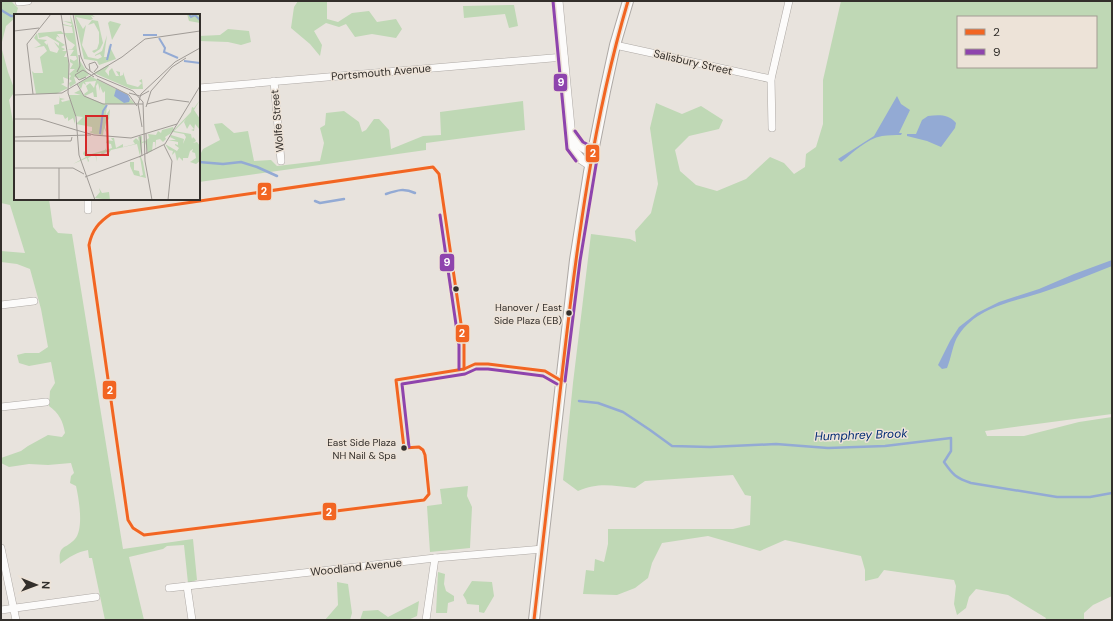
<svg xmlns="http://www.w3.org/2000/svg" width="1113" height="621" font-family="'DM Sans',sans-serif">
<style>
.green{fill:#bfd8b5;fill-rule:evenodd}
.water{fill:#93aad4}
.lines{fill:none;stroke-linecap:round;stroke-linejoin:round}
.stream{stroke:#93aad4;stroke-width:2.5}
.minor-casing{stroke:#aea9a5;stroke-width:8}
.tertiary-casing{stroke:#aea9a5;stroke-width:10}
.secondary-casing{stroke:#aea9a5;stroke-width:12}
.minor{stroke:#fcfbfa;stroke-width:7}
.tertiary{stroke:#fcfbfa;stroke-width:9}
.secondary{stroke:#fcfbfa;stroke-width:10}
.bus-1-casing{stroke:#ede3d8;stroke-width:6}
.bus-2-casing{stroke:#ede3d8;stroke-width:6}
.bus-1{stroke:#f26522;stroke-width:3}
.bus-2{stroke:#8e44ad;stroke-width:3}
.bus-dot{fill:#332f2b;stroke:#ede3d8;stroke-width:1.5}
.labels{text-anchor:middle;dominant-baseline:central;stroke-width:3;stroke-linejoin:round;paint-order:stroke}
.bus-label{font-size:10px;fill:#332f2b;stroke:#ede3d8;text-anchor:end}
.street-label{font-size:11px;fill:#332f2b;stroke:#ede3d8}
.water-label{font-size:12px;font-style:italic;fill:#012b73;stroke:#ede3d8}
.inset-river{fill:none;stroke:#93aad4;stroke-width:2}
.inset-road{fill:none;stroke:#a09b96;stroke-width:1}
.view{fill:#d62828;fill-opacity:0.15;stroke:#d62828;stroke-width:2}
.inset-edge{fill:none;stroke:#332f2b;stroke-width:2}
.line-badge{stroke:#ede3d8;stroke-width:1.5}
.badge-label{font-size:11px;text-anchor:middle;font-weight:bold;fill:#fff}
</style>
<rect width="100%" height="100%" fill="#e8e3dd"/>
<!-- green -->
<g class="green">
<path d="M1,1H13L12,2L18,8L15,18L6,26L1,46L8,72L15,91L9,100L15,133V199H49L53,227L58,233L72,234L123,549L193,539L197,580L188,583L184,545L167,546L163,549L129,557L144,620H105L92,558H89L88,550C77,552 69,557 60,564C58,544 65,550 75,539C84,529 79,499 76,486L70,483L71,476L74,473L71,463L48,465L29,464L9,467L1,463V458L21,451L28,446L48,435L62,437L65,433C63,421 59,413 49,406L50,391L55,383L51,362L29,366L19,363L17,355L25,353H39L48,347L41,309L30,269L17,264L1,262V251L25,253L10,205L1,203Z"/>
<polygon points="298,1 327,1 327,19 338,22 352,13 369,11 377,22 396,19 402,29 396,38 372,34 355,37 346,24 339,27 326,23 314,31 322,45 320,56 310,44 291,28 294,7"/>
<path d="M841,1H1112V414L985,431L987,436H1024L1079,422L1112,417V596L1093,605L1084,613V620H1045L1046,618L1008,595L976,589L969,597L966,608L957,615L954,604L956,586L954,580L884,570L878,578L865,581V570L861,556L785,540L760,551L708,536L662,543L652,563L648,578L635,588L617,595L583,594L586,570L594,571L595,559L604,562L608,544V529H733L750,525L751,496L745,495L733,475L645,481L635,488C613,486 599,482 578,491L563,480L573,383L591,234L630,239L636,242L635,231L651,213L658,184L650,128L656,103L682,114L701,106L723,120L719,129L689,136L675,150L680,171L696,185L717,191L746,179L770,157L784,163L794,174L805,167L806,154L816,147L823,124V80ZM958,17H1096V67H958Z"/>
<polygon points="514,5 518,26 509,28 505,14 464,18 463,6"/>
<polygon points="228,29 249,31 251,42 241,45 228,42 199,41 199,36 220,35"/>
<polygon points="523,101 525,130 426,143 426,150 199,182 199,157 203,149 220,140 214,124 222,123 234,133 248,131 254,161 271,160 277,166 320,161 324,143 320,128 325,125 326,113 344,111 359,122 362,132 366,130 374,119 379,119 389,130 391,149 423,136 441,135 440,112"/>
<polygon points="468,486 467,496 472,507 470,548 430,552 427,506 442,504 440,489"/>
<polygon points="438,572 445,574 444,584 446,591 454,596 454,601 448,603 447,613 436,613"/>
<polygon points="472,581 492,582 494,596 484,613 479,612 479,605 467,604 466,600 463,595"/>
<polygon points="337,582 348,584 352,613 350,620 325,620 338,605"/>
<polygon points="419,601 417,616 408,620 360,620 363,611 378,610 388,617"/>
</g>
<!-- water -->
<g class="water">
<path d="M897,96L901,104L910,110L899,133H902L901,135C895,135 888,135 882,136C866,139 853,153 841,162L838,159L874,136Z"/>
<path d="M928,116C939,115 948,114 956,123L955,128L941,147L927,141L907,136V134H916L922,120Z"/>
<path d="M1112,260V266C1091,274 1070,283 1049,290C1017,302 979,304 958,336C953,343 951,359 947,368L942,369L938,365L950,341L959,327L977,313L999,302L1039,289L1074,274Z"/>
</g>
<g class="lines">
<!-- stream -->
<g class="stream">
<polyline points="1,10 11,16 15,16"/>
<polyline points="199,162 223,164 241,162 257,167 277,176"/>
<path d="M386,194C398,190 404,188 415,193"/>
<polyline points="315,201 320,203 344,199"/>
<path d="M579,401L598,403L623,412L650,430L672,446L710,447L776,444L828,448L885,446L951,438V451L944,462C953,475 956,478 971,483L1057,497H1090L1112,493"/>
</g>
<!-- minor casing -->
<g class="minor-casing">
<g id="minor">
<polyline points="19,2 28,1"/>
<polyline points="615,45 771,79"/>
<polyline points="274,81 281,161"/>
<polyline points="199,88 564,57"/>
<polyline points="772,128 771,79 789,1"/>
<polyline points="88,199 88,210"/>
<polyline points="1,305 34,301"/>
<polyline points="1,407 46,402"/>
<polyline points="1,548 16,620"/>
<polyline points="187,586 192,620"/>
<polyline points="169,588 435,558 543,549"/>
<polyline points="1,610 96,597"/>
<polyline points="426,620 435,558"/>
</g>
</g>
<!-- tertiary casing -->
<g class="tertiary-casing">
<g id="tertiary">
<polyline points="558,1 572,148 581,159 590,165"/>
<path d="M572,135C577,144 583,148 593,153"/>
</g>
</g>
<!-- secondary casing -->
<g class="secondary-casing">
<polyline id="secondary" points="534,620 575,260 589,172 605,91 615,45 628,1"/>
</g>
<!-- minor -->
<use href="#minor" class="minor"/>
<!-- tertiary -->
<use href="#tertiary" class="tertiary"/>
<!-- secondary -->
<use href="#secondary" class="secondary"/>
<!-- bus-1 casing -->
<g class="bus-1-casing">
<g id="bus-1">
<path d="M433,167L439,174L464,344V369L396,380L404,448L419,447L423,450L425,455L429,494L424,500L144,535L133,528L128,520L89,245C92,230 99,222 111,214Z"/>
<polyline points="464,369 475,364 488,364 545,371 560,380"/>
<path d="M534,620C544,535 553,451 563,366C577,243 593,120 628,1"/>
</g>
</g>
<!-- bus-2 casing -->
<g class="bus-2-casing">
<g id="bus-2">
<polyline points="553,1 567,149 576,161"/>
<polyline points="440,215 459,345 459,369"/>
<polyline points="565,381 580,261 598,153 596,149 583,142 575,131"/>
<polyline points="409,447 402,384 465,374 476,369 488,369 543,376 557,384"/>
</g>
</g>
<!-- bus-1 -->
<use href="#bus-1" class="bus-1"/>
<!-- bus-2 -->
<use href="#bus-2" class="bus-2"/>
</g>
<!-- markers -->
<g class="bus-dot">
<circle cx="456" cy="289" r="3.5"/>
<circle cx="569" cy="313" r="3.5"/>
<circle cx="404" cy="448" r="3.5"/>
</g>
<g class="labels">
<!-- bus labels -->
<g class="bus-label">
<text x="562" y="307">Hanover / East<tspan x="562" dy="13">Side Plaza (EB)</tspan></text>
<text x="396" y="442">East Side Plaza<tspan x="396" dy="13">NH Nail &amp; Spa</tspan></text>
</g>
<!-- street labels -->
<g class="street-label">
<text transform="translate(693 62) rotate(13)">Salisbury Street</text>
<text transform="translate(381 72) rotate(-5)">Portsmouth Avenue</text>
<text transform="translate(277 121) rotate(-95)">Wolfe Street</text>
<text transform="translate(356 567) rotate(-6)">Woodland Avenue</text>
</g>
<!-- water labels -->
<g class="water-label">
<text transform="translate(861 435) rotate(-2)">Humphrey Brook</text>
</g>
</g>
<!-- overview -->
<g transform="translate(14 14)">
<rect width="186" height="186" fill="#e8e3dd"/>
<path d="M56,0L60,13L65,52L66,47L75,61L68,65L60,63L62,69L56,73L55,69L58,67L55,65L57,62L55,60L61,55H56L59,50L56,48V45L60,47L63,45L62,42H56L60,36L53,35H58L61,31L54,26L50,19H59L58,13L49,11V10L57,12L58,10L49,7L57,8ZM60,0H77L81,3L77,2L79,5L76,6L62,3L69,15L72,11L68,31L74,43L84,45L88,43L86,40L83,41L81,42V41L88,37L93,21L90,43H93L95,31L102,45L85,51L83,47L70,45ZM173,0H186V9L175,7ZM78,6L84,7L89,29L86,35L80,39L78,37L83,35L85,29V18L80,9L74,11ZM96,7L107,10L98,26L94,9ZM47,17L50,20H43L46,24L43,22L42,25L51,31L47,33L51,35L48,37H53L50,43H53L55,51L54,65L49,63L50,69L47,70L54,74L42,80H22L18,57L20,59H29L26,43L33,37L30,32L20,34L27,31L20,24L23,19L24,25L33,26L30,28L33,31V29L36,37L43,39L46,33L45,35L40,28L45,32V29L33,22L25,24L24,19ZM94,51L97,54L95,52L91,57L95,62V57L98,54L102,62H105L102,57L106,58V62L109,61V58L113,70L124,73L128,69L125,67L128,65L129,75H117L80,59ZM76,62L112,80L121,90H91V77L89,79L86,72V77L84,69L82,72L83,83H80L79,78L71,82L70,80L74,77L72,72L76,69L80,74L82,67L71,68L72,71L69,69L67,75L64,70ZM66,76L70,82L93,91L92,101L96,95L95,106L93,104L91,113L93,120L90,114L89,121L80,120L75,118L78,117V113L62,110L69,103L61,102V110L59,104L54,107V103L51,105L49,101L41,100L40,91L45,90L46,81V84L51,85L47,86L48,88L56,86L55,81H67L60,79ZM186,86L180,96L186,105V116L181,110L180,117L177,116L180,115L176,110L173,115L170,108L172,105L160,117L177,120L178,125L179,123L181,125L182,127L179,129L183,128L186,132V147L182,150L176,148L182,144L181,139L178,138L179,135L176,137L174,144H169V147L165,143L163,147L161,138L158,141L159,137L155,136L151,130L163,137L165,134L161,131V134V130L164,131V128L154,126H162L156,123L157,121L170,125L169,130L172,123L170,120L159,118L151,123L152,125L149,128L146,125L142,126L141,135V128H139L138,137L134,139L131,128L128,129L126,142L123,130L97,136L95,139L94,137L88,141L87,139L82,140L83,148L81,140L74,144L75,147L74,148L73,144L59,150L72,143L69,140L70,137L74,141L91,136V134L92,136L98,134L97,130L92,129L93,126L99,127L97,124H100L102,134L109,130V133L121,130L119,127L122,124L125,127L124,123L128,122V128L131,127L135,124L134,120L142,121L144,117L147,119L148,116L159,113L160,116L177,98L178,93L180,94ZM126,143H127L129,148L132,164L120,161L116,152V148H120V156L125,157L126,162L129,161ZM85,174L88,179L95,178L96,186L81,184L86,178Z" fill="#bfd8b5"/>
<path d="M102,75L114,81L116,85L115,88L110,89L100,82Z" fill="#93aad4"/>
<path class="inset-river" d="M175,0L177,3L181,1L186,6M129,21H143M145,24L151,34L150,38L164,44M93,46L97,30M170,47L186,49M86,120L89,97L93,91"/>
<path class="inset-road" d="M47,0L55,50L54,79L62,103L65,141L81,186M59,0L67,43L72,54L83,62L119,77L129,88L131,147L138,186M0,17L25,14M76,57L75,50L81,48L84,53L80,58M63,58L66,52L65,41M72,63L65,66L61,61L69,56L80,63M83,65L115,81L123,92M63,70L70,82L89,90H129M115,79L126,82L135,77M19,80L13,30L37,0M0,81L48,79L108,43L131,25L186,17M133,90L153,85L175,88M132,93L137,77L158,53L172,44M0,105H26L62,116M128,113L124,90L127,80L161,48L186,34M62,116L80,121L117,124L163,110M132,120L133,140M126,122L128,142M0,123L77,121M0,127H57L58,123M150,131L158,147L154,186M125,143L151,130L186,72M0,154H59L70,160M45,154V186M71,163L127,142"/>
<path class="view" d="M72,102H93L94,141H72Z"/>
<rect width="186" height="186" class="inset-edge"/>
</g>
<g class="line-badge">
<rect x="553" y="73" width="15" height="19" rx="4" fill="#8e44ad"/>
<rect x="585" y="144" width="15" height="19" rx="4" fill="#f26522"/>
<rect x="257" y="182" width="15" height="19" rx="4" fill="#f26522"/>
<rect x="439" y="253" width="16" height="19" rx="4" fill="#8e44ad"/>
<rect x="455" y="324" width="15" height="19" rx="4" fill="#f26522"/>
<rect x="102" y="380" width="15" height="20" rx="4" fill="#f26522"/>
<rect x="322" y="502" width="15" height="19" rx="4" fill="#f26522"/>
</g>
<g class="badge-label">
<text x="561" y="86">9</text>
<text x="593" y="157">2</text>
<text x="264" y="195">2</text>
<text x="447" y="266">9</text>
<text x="462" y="337">2</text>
<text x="110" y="394">2</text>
<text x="329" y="516">2</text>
</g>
<!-- border -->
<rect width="1113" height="621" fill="none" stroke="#332f2b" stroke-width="4"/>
<!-- legend -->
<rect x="957" y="16" width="140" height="52" fill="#ede3d8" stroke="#a39b93"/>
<rect x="965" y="29" width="20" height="6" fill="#f26522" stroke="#a39b93"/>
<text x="993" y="36" font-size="12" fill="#332f2b">2</text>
<rect x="965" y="49" width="20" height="6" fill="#8e44ad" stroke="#a39b93"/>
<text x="993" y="56" font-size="12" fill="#332f2b">9</text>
<!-- north arrow -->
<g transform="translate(36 585) rotate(91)" stroke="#ede3d8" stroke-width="3" paint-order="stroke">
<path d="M0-3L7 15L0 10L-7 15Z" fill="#332f2b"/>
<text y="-6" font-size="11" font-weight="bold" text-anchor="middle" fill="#332f2b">N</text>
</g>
</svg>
